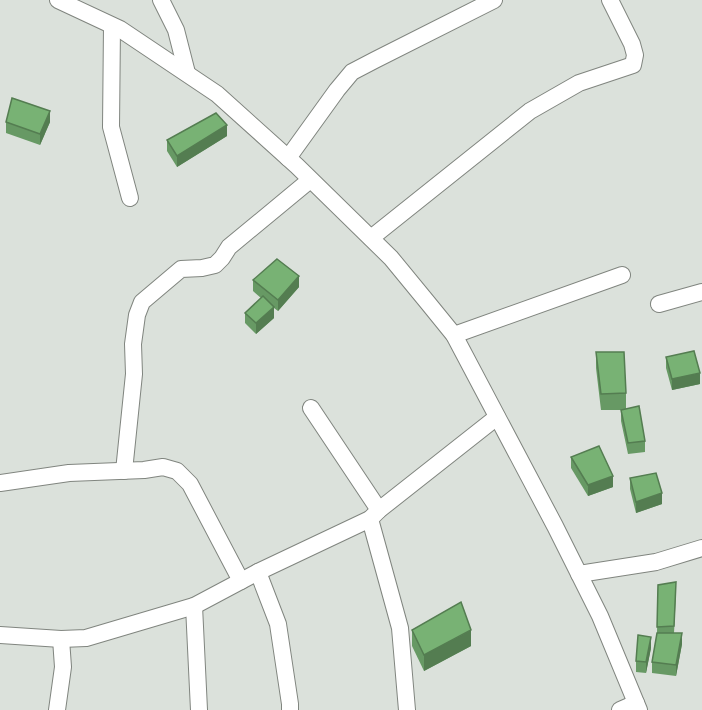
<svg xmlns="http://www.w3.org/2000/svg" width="702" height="710" font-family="'Open Sans',sans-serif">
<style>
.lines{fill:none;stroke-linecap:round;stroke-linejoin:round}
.minor-casing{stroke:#80857f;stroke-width:18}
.minor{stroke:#fff;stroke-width:16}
.wall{fill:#679964}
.shaded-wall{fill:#547d51}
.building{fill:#78b274;stroke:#547d51;stroke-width:1.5}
</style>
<rect width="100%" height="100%" fill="#dbe1db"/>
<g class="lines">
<!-- minor casing -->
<g class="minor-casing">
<g id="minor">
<polyline points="58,0 120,29 217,94 297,166 391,258 428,303 454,335 555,526 600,616 639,710"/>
<polyline points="161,0 176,30 187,73"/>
<polyline points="112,26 111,127 130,198"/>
<polyline points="288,158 337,90 352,72 375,60 494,0"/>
<polyline points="371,238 530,111 579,83 633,65 635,55 632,44 610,0"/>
<polyline points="659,304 702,292"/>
<polyline points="454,335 622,275"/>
<polyline points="311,408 379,510"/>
<polyline points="124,471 134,374 133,344 137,315 142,302 181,269 202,268 215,265 222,258 229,247 310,180"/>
<polyline points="0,483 69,473 144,470 163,467 177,471 190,484 241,581"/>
<polyline points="370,519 400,628 407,710"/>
<polyline points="258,572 278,624 290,704 290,710"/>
<polyline points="579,574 656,562 702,548"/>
<polyline points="194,606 199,710"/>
<polyline points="0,635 61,639 86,638 194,606 258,572 370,519 379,510 497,417"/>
<polyline points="57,710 63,667 61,639"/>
<polyline points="620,710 636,703"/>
</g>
</g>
<!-- minor -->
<use href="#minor" class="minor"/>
</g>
<!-- wall -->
<g class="wall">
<polygon points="6,122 50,122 40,145 6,133"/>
<polygon points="227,136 177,167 167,151 167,140"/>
<polygon points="253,280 299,287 278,311 274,308 274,318 256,334 245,323 245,313 261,298 253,291"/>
<polygon points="596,352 626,393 626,409 645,441 645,452 628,454 621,421 621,410 623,410 601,410 596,368"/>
<polygon points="666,357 700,384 672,390 666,368"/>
<polygon points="571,457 613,487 588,496 571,468"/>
<polygon points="630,478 662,504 636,513 630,489"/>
<polygon points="658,585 676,593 674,633 682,644 676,676 652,673 652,662 657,633"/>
<polygon points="412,630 471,646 424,671 412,646"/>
<polygon points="651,648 646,673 636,672 636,661"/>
</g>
<!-- shaded-wall -->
<g class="shaded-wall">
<polygon points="50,111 50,122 40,145 40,134"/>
<polygon points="227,125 227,136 177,167 177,156"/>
<polygon points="299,276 299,287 278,311 278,300"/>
<polygon points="274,307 274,318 256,334 256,323"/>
<polygon points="700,373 700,384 672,390 672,379"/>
<polygon points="613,476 613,487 588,496 588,485"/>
<polygon points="662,493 662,504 636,513 636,502"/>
<polygon points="471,630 471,646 424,671 424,655"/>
<polygon points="682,633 682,644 676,676 676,665"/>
<polygon points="651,637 651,648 646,673 646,662"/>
</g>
<!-- building -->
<g class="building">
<polygon points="12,98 50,111 40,134 6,122"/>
<polygon points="216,113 227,125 177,156 167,140"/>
<polygon points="277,259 299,276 278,300 253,280"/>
<polygon points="263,296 274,307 256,323 245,313"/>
<polygon points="694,351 700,373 672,379 666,357"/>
<polygon points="596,352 624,352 626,393 601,394"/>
<polygon points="639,406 645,441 628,443 621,410"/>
<polygon points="599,446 613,476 588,485 571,457"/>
<polygon points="656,473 662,493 636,502 630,478"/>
<polygon points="676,582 674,626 657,627 658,585"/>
<polygon points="461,602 471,630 424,655 412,630"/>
<polygon points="657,633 682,633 676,665 652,662"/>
<polygon points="638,635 651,637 646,662 636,661"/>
</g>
</svg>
